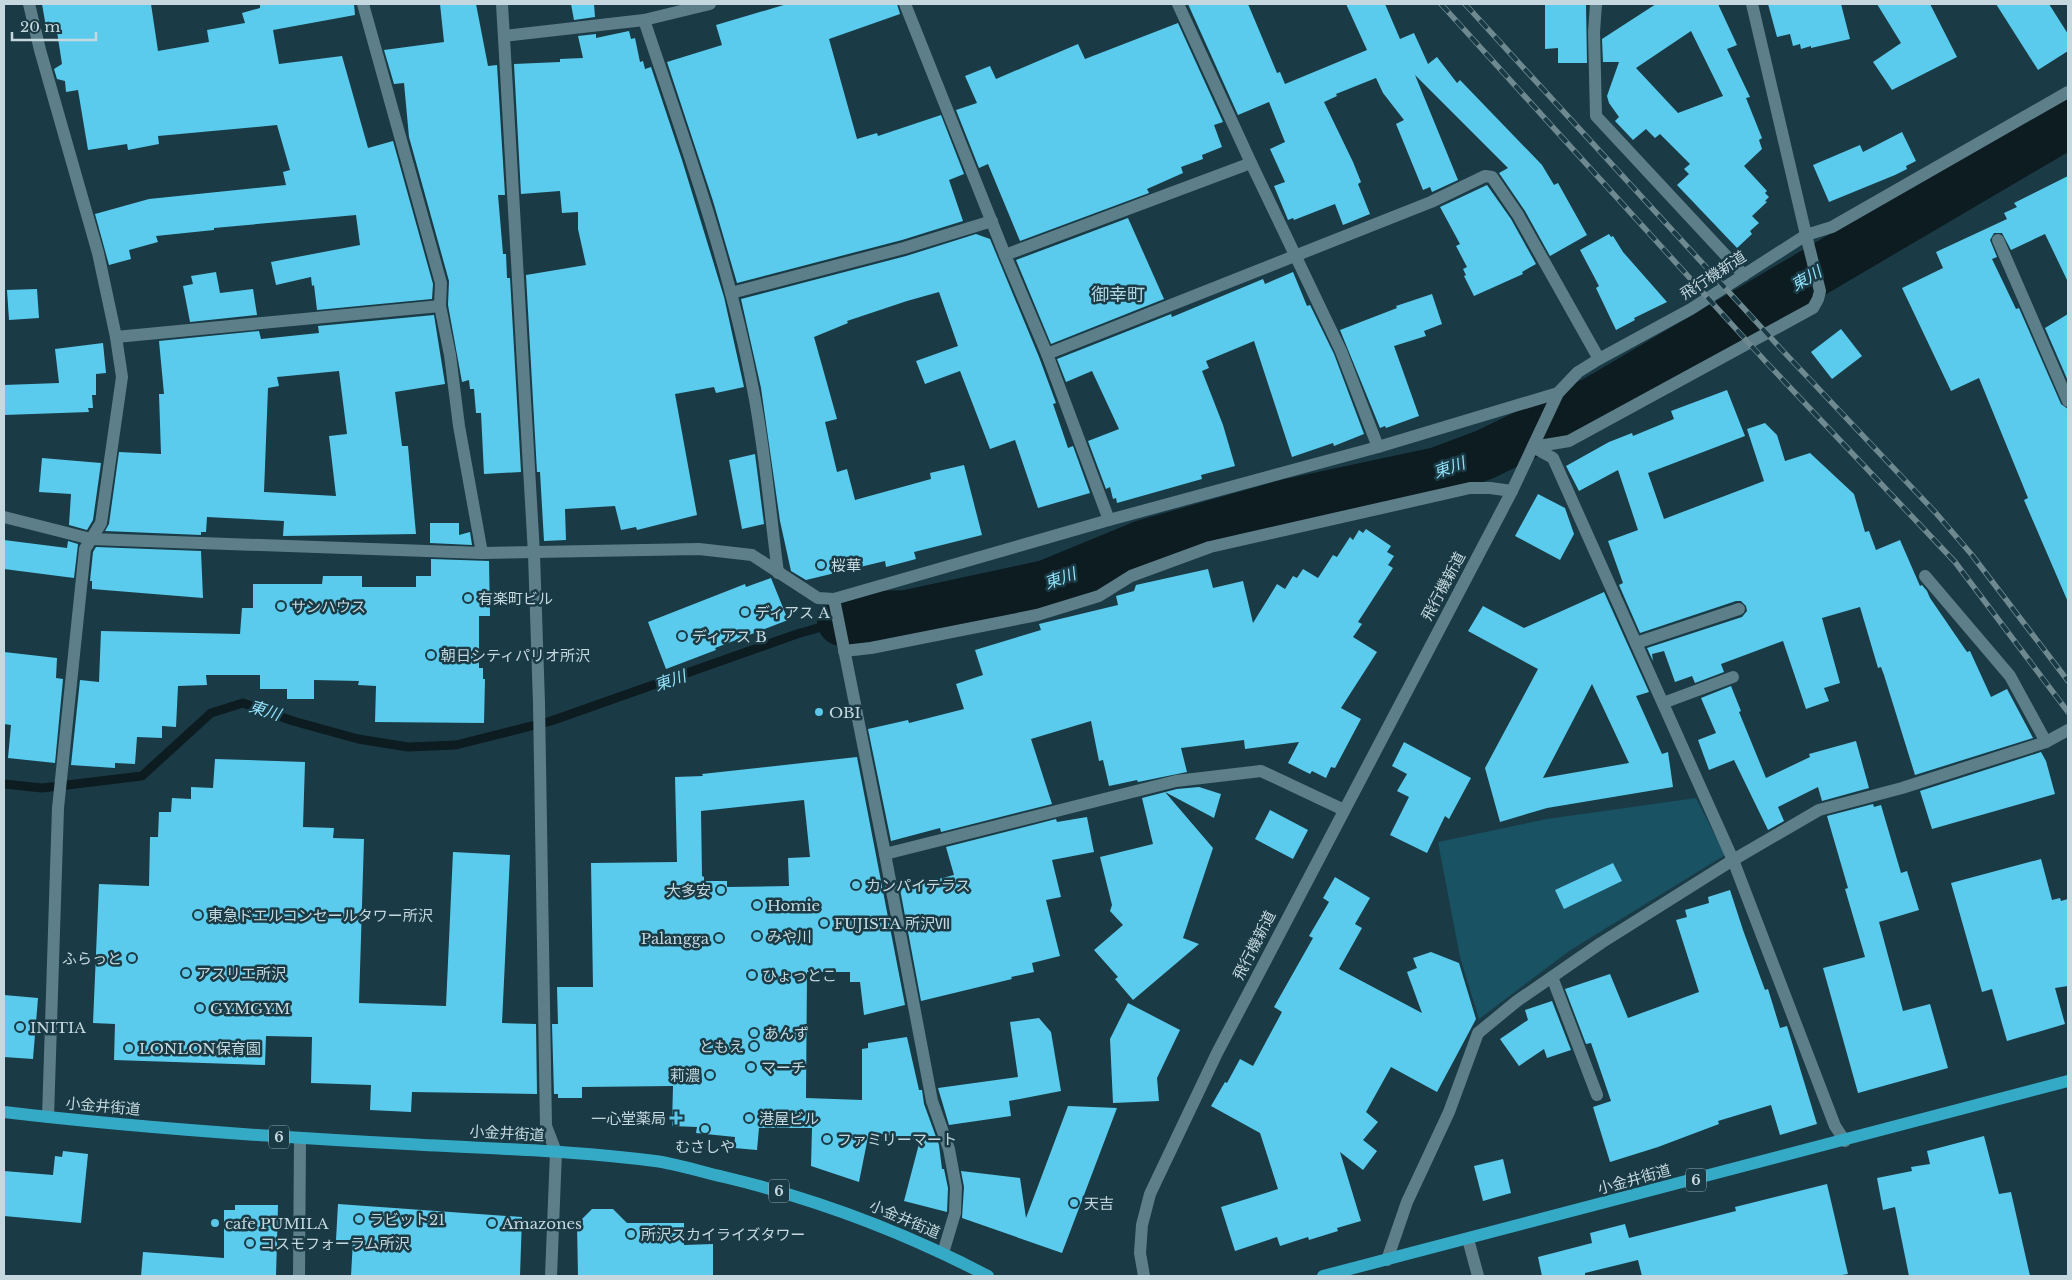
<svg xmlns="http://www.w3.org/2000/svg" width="2072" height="1280" font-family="'Libre Baskerville','Noto Sans JP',serif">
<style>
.green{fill:#195263}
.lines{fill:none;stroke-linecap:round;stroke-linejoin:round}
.stream{stroke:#0d1c21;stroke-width:9}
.river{stroke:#0d1c21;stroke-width:50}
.building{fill:#5bcbed;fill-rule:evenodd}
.street{stroke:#5d7f8a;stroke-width:12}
.secondary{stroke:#5d7f8a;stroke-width:12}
.primary{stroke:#35aac7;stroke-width:12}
.rail-casing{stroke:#6f8991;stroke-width:5.5}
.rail{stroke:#1a3b45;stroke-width:4;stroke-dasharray:11;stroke-linecap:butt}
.poi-dot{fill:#5dc7e8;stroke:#1a3b45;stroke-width:2}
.labels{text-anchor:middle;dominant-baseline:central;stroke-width:5;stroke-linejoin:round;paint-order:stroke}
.shield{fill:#1a3b45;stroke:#92a9b1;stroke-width:1}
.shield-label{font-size:14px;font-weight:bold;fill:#c6d8df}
.street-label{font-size:15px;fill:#c6d8df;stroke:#1a3b45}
.poi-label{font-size:15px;fill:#c6d8df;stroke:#1a3b45;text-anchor:start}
.water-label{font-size:16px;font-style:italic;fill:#93e2fc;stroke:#1a3b45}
.quarter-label{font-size:18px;fill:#b1d6e3;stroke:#1a3b45}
</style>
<rect width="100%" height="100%" fill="#1a3b45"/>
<!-- green -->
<polygon class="green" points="1696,798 1725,855 1569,951 1479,1019 1460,957 1438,842 1547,819"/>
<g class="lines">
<!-- stream -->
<g class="stream">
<polyline points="2064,125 2068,126"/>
<polyline points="4,784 42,788 142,776 211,713 243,703 293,721 358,739 408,747 456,745 551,721 797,634 842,621"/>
</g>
<!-- river -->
<polyline class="river" points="842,621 874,616 907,615 1046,585 1143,545 1288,504 1438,472 1486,454 1597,400 2068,123"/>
</g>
<!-- building -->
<g class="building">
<polygon points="42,4 151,4 158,51 209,42 207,30 245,23 242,13 260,8 260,4 354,4 355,15 273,30 279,64 342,56 368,148 393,141 433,284 432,299 317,310 314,285 312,286 311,277 276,285 271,262 360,245 356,215 214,228 214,230 156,236 158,242 129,250 131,259 109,265 95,214 149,199 286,185 283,172 290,170 277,125 158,136 159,144 128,150 127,144 88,150 78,90 66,92 65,81 57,79 54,69 62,64 56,25 46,27"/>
<polygon points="440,4 476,4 488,66 497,65 505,195 498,195 503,254 506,254 507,278 510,278 521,472 484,474 481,413 476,413 474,389 470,389 469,380 462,382 448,305 449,281 409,137 404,83 394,84 384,50 444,42"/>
<polygon points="571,4 594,4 595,17 574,20"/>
<polygon points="787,4 897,4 900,14 829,39 857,139 877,133 878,136 941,115 964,174 949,180 963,221 902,240 737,283 713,201 667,62 722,45 716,25"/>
<polygon points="1188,4 1248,4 1277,73 1280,72 1285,84 1367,50 1346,4 1385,4 1400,39 1414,33 1428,64 1437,57 1457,83 1460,80 1542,165 1554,185 1558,183 1587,235 1550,256 1525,211 1499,173 1508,168 1415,75 1458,180 1432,192 1430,187 1423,190 1396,124 1404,120 1383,93 1376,78 1336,94 1337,96 1324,102 1353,162 1361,182 1358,184 1370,214 1343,225 1335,204 1294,220 1293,218 1288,220 1274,186 1285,182 1270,149 1285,142 1269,102 1238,115"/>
<polygon points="1545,4 1586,4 1587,63 1558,63 1558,48 1545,49"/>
<path d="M1656,4H1718L1737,45L1727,49L1750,97L1746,98L1762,138L1759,140L1762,149L1744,166L1767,191L1765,193L1769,197L1765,201L1767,202L1752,216L1759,223L1750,231L1752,234L1737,248L1677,185L1689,174L1684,169L1690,164L1660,134L1655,138L1646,129L1633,140L1615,121L1619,117L1609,103L1607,96L1619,62H1603L1602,39ZM1691,31L1723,96L1678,113L1636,68Z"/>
<polygon points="1768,4 1841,4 1850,39 1811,48 1811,46 1801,49 1800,44 1793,46 1790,34 1777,37"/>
<polygon points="1877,4 1930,4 1957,57 1892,90 1873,62 1901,43"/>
<polygon points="1996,4 2049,4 2068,34 2068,51 2038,70"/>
<polygon points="1178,23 1223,122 1214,125 1222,147 1202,155 1203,159 1181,167 1183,173 1147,189 1149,193 1020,241 988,164 979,168 956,110 977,103 965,76 990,66 996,79 1078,44 1085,59"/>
<polygon points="629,31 631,39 635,38 640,62 643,61 645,69 651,67 682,160 724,297 744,387 716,393 714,387 675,394 697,515 637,530 636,527 621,530 615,506 565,509 566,540 544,541 540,472 537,472 526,275 586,265 578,229 578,212 562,213 560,191 521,194 514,64 560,62 560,59 583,58 578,36 596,34 596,38"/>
<polygon points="1902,132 1916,161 1906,166 1907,169 1895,175 1829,202 1813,165 1860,145 1863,152"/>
<polygon points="2068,176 2068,282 2045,234 2011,250 2002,233 1994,233 1990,240 1997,257 1992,259 2016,309 2019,308 2061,404 2068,409 2068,602 2024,500 2028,498 1979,378 1951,391 1902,288 1943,268 1936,252 2007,219 2004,213 2017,207 2014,203"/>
<polygon points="1487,185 1511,219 1536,264 1522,272 1523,274 1474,296 1464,276 1466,275 1463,269 1467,267 1456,246 1460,244 1440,207"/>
<polygon points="1128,218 1164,299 1051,344 1016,260"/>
<polygon points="976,234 990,239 1039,357 1056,403 1053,404 1068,448 1073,446 1090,493 1038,508 1015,440 990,449 960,371 925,384 916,361 958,346 939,292 907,301 847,321 848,323 814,337 837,419 825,422 837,472 847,469 855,500 931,479 930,473 964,465 982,535 914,552 916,559 886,567 885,561 806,580 791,571 780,521 761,388 741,299 906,256"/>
<polygon points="1609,234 1611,237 1613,236 1623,252 1667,302 1634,318 1635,320 1616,330 1596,288 1599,286 1580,250"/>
<polygon points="216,272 220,293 253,289 257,315 190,322 183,286 193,284 191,276"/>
<polygon points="1293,272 1307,306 1310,305 1334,354 1364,434 1334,446 1333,443 1292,457 1254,341 1206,361 1209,368 1202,371 1223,425 1235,466 1201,475 1202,479 1117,503 1116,498 1113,499 1110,487 1106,489 1088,441 1119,429 1092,371 1066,382 1057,359 1171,314 1172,317 1263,279 1265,284"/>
<polygon points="37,289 39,318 9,320 7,290"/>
<polygon points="1432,294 1442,324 1424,331 1426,336 1394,346 1419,416 1386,428 1385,426 1380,428 1340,330 1397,308 1396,306"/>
<polygon points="2068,314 2068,381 2045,328"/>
<path d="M434,315L445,384L395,392L402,446H408L416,534L283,536L284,521L207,517L206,532H201V535L105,531L109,524L119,452L161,454L159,394H164L159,341L259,331L261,339L319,333L318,326ZM339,371L347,434L329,436L336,496L264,492L268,388L279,386L277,377Z"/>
<polygon points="1841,329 1862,356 1832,379 1811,352"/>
<polygon points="103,343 106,373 96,374 96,395 92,395 93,408 88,408 89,412 4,415 4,385 59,383 55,349"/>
<polygon points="1727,390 1745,436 1648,473 1664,519 1764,481 1747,429 1765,423 1777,435 1785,461 1810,453 1854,494 1865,532 1869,531 1876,550 1900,540 1920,586 1922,585 1927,591 1930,598 1967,652 1970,651 1991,697 2007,689 2033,738 1915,775 1884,675 1881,667 1878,668 1860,607 1822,618 1840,683 1824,688 1829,701 1806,709 1783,641 1721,664 1724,672 1695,683 1692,676 1675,682 1664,651 1652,654 1653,661 1647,648 1742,617 1747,611 1746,606 1741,601 1736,601 1640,633 1619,585 1623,583 1608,541 1638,530 1618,470 1579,491 1566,466 1609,442 1632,433 1633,436 1674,419 1671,411"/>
<polygon points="755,454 764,524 742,529 729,460"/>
<polygon points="42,458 101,463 93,520 87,530 69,525 71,494 39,492"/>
<polygon points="1538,494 1565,508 1574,534 1560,560 1515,536"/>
<polygon points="430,523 459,523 459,535 470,532 472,545 430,543"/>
<polygon points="1366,529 1391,546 1387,552 1394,556 1388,565 1393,568 1358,622 1362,624 1353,637 1377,652 1341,708 1361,719 1335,768 1331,767 1326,778 1312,771 1310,774 1288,763 1299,742 1245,749 1244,740 1181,748 1187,772 1138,782 1137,780 1109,786 1103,760 1099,761 1091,721 1031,739 1052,804 941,832 940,828 891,841 868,729 908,720 909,723 964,709 956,684 983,675 975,650 1041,630 1039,624 1118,605 1116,596 1134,591 1136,585 1208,569 1213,588 1243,581 1253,623 1277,584 1285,589 1293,576 1297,578 1303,569 1318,578 1333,555 1337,557 1350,537 1353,540 1359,530 1363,533"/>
<polygon points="4,540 67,548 68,541 78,544 74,578 4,569"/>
<polygon points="96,547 201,551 203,598 92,589 92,581 90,581 93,552"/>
<polygon points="431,559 489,561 490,616 479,616 479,668 483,668 483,679 485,679 484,723 375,722 376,686 358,685 359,681 314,680 314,699 287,699 287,689 260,689 260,675 206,675 207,685 178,686 176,727 162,726 162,738 137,737 135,764 115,763 115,768 71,765 80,680 99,682 101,631 240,634 242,608 253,608 253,584 322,584 323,576 362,576 362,587 416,587 416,576 431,576"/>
<polygon points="771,578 788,620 715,648 716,650 666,669 648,622 745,584 746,587"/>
<path d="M1604,592L1649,692L1636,696L1662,754L1668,752L1673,787L1547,808L1500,822L1485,768L1538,669L1468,631L1483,606L1524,628ZM1592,684L1629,763L1543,778Z"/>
<polygon points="4,652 57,658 56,678 63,679 55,763 8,758 11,725 4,724"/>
<polygon points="1731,686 1741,711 1739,712 1766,778 1810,757 1809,754 1856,741 1869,788 1822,801 1818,787 1778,807 1784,821 1768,830 1734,760 1709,770 1698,740 1716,733 1701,698"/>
<polygon points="1404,742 1471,778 1449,819 1445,816 1427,853 1390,835 1409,797 1397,791 1407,774 1392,766"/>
<polygon points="2041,752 2046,761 2055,794 1932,829 1920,791"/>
<path d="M857,757L905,1005L864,1015L860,982H850V972H807L806,1098L862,1100V1049L868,1048V1043L907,1037L919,1090H922L924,1104L939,1145L942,1169H944L948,1188L947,1212L904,1201L920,1140L869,1132L859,1182L811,1166L812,1128H759L757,1150L734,1148L735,1137L696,1133L697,1127L672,1126L673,1086L582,1087V1098H558V1094H554L552,1024H558L557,987H593L591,863L677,862L675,777L703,776L702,774ZM804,800L810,857L788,858L789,886L727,887V881H704V877L702,876L701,811Z"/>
<polygon points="215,759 305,762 303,827 334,828 333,838 364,839 359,1003 446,1006 453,852 510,855 502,1023 536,1024 537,1094 412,1092 411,1112 370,1110 371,1085 311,1083 312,1037 266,1036 265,1065 114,1060 115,1024 93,1023 99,884 149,886 150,837 158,837 159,812 171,812 172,798 191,799 191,787 213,788"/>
<polygon points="1199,787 1221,794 1214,818 1165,792 1213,848 1183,938 1199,944 1133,1000 1115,979 1118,977 1094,950 1123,925 1110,911 1112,905 1100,857 1153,844 1142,798 1177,789"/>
<polygon points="1873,804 1874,807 1881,805 1901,873 1907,871 1919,910 1879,922 1903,1011 1930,1004 1948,1068 1858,1093 1823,968 1865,957 1845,889 1848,888 1827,816"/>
<polygon points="1270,810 1308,830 1293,859 1255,839"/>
<polygon points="1087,817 1094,852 1052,860 1061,897 1046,900 1060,956 1032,963 1034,972 1011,977 1012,979 921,1001 900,889 954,875 946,847 1056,819 1057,822"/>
<polygon points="2041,859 2052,900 2060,898 2061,901 2068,899 2068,986 2055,988 2065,1024 2007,1041 1992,989 1982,992 1951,883"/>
<polygon points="1613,863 1622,881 1564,909 1555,890"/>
<polygon points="1335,877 1370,898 1355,924 1362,928 1339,969 1422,1013 1407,972 1417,968 1413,958 1431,952 1459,963 1476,1019 1437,1092 1391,1067 1366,1112 1378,1122 1363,1140 1377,1151 1363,1170 1340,1152 1361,1221 1337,1228 1338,1231 1309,1240 1308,1237 1280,1246 1277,1237 1235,1251 1221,1207 1278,1189 1260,1133 1211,1106 1225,1082 1227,1083 1240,1059 1253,1066 1282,1012 1274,1007 1313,938 1309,936 1329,902 1323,898"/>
<polygon points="1730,890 1743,930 1765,990 1768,989 1780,1028 1787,1026 1817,1124 1780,1135 1771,1105 1718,1121 1719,1124 1658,1147 1610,1162 1593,1107 1611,1101 1591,1043 1586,1044 1565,989 1610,974 1628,1018 1699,992 1676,920 1687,917 1685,910 1709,903 1708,897"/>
<polygon points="4,995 38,998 33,1059 4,1057"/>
<polygon points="1552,1001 1571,1050 1547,1058 1544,1049 1519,1066 1500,1039 1528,1020 1525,1010"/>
<polygon points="1128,1003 1180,1030 1157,1078 1159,1101 1113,1103 1110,1039"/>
<polygon points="1039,1018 1051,1032 1061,1091 1009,1101 1011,1116 949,1125 938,1088 1018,1077 1010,1022"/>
<polygon points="1068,1106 1117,1108 1062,1253 962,1218 964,1187 961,1171 1020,1178 1026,1218"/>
<polygon points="1984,1136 1999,1194 2011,1192 2030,1276 1909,1276 1895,1207 1883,1210 1877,1178 1912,1171 1911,1167 1930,1164 1927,1151"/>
<polygon points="63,1151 88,1154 81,1223 4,1216 4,1171 53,1175 55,1156 62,1157"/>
<polygon points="1503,1159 1511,1193 1483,1201 1474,1166"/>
<polygon points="1827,1184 1848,1274 1836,1276 1642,1276 1638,1260 1585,1273 1585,1276 1542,1276 1538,1257 1592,1243 1590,1233 1625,1224 1629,1238 1736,1211 1735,1207"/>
<polygon points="338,1204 522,1217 520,1276 351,1276 353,1240 336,1240"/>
<polygon points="235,1205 278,1205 276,1276 141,1276 143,1252 224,1258 224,1210 235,1210"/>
<polygon points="592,1209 613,1209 627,1223 684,1223 684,1245 713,1244 713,1276 578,1276 577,1224"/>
</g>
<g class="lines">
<!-- street -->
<g class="street">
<polyline points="29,4 40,50 98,253 116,337 122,377 101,523 85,549 58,808 48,1117"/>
<polyline points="363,4 441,283 440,306 450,355 459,426 482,553"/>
<polyline points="502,4 534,554 539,703 546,1126 556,1152 551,1276"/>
<polyline points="905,4 1005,255 1047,354 1109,520"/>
<polyline points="1178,4 1251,163 1341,351 1378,447"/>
<polyline points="1596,4 1594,32 1596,116 1744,275"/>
<path d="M644,20C685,142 729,263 753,389C765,450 770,512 778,573"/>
<polyline points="504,36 644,20 710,4"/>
<polyline points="1998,240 2068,401"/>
<polyline points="1005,255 1251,163"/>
<polyline points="731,293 904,248 992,221"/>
<polyline points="116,337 440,306"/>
<polyline points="1047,354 1431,202 1485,176 1492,177 1518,215 1599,359"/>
<polyline points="1533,447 1553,458 1733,860 1835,1126 1845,1141"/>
<polyline points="1533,447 1569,441 1813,308 1818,299 1820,291 1806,235"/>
<polyline points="4,517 91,539 482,553 699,549 752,555 818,598 834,599 1109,520 1378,447 1558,393 1578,372 1599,359 1691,309 1806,235 1832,227 2068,92"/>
<polyline points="1925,576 2010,676 2046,742"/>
<polyline points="834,599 885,854 932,1101 949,1149 956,1187 955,1213 943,1253"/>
<polyline points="1636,643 1739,609"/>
<polyline points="844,651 871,648 1037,615 1099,596 1131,576 1210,547 1470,488 1490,488 1512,491"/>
<polyline points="1663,703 1733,677"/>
<polyline points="885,854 1176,781 1261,771 1344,810"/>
<polyline points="1552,977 1597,1095"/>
<polyline points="1468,1239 1478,1276"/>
<polyline points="1387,1260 1407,1202 1449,1112 1478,1033 1517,1001 1601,943 1733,860 1819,810 1902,788 2046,742 2068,730"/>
<polyline points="299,1276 300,1138"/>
</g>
<!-- secondary -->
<g class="secondary">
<polyline points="1752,4 1806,235"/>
<polyline points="1144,1276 1140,1253 1142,1225 1150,1194 1217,1053 1512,491 1558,393"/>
</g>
<!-- primary -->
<g class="primary">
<path d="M4,1112C138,1128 273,1137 407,1144C490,1149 573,1150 655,1161C678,1164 701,1172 724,1177C817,1199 904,1232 988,1276"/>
<polyline points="1323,1276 2068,1081"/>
</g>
<!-- rail casing -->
<g class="rail-casing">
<g id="rail">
<polyline points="1441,4 1766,362 1955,562 2068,712"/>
<polyline points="1465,4 1782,350 1935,512 1972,555 2068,681"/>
</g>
</g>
<!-- rail -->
<use href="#rail" class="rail"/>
</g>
<!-- markers -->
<g class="poi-dot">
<circle cx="821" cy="565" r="5"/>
<circle cx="468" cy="598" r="5"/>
<circle cx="281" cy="606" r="5"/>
<circle cx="745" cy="612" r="5"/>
<circle cx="682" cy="636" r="5"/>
<circle cx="431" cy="655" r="5"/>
<circle cx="819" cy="712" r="5"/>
<circle cx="856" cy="885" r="5"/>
<circle cx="721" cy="890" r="5"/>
<circle cx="757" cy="905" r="5"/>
<circle cx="198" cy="915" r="5"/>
<circle cx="824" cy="923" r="5"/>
<circle cx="757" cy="936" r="5"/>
<circle cx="719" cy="938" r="5"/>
<circle cx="132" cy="958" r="5"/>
<circle cx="186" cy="973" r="5"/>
<circle cx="752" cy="975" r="5"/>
<circle cx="200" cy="1008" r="5"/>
<circle cx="20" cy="1027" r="5"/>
<circle cx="754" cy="1033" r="5"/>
<circle cx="754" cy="1046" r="5"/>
<circle cx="129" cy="1048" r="5"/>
<circle cx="751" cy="1067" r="5"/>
<circle cx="710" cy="1075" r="5"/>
<path d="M673.5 1110.5h5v5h5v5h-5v5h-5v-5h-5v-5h5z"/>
<circle cx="749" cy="1118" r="5"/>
<circle cx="705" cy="1129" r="5"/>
<circle cx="827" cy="1139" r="5"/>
<circle cx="1074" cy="1203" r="5"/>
<circle cx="359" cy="1219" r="5"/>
<circle cx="215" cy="1223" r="5"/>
<circle cx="492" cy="1223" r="5"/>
<circle cx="631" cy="1234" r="5"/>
<circle cx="250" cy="1243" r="5"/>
</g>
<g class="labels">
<!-- shield labels -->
<g class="shield">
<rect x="269" y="1125.5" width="20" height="23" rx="4"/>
<rect x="1686" y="1168.5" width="20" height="23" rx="4"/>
<rect x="769" y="1179.5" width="20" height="23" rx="4"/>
</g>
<g class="shield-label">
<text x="279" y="1137">6</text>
<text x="1696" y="1180">6</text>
<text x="779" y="1191">6</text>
</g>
<!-- street labels -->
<g class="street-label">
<text transform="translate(1713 275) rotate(-33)">飛行機新道</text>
<text transform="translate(1443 586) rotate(-62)">飛行機新道</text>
<text transform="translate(1254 945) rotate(-63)">飛行機新道</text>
<text transform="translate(103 1106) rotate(5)">小金井街道</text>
<text transform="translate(507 1133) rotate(3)">小金井街道</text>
<text transform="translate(1634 1179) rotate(-15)">小金井街道</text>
<text transform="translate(905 1219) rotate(23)">小金井街道</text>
</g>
<!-- poi labels -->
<g class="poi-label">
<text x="831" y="565">桜華</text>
<text x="478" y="598">有楽町ビル</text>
<text x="291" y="606">サンハウス</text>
<text x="755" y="612">ディアス A</text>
<text x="692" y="636">ディアス B</text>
<text x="441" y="655">朝日シティパリオ所沢</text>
<text x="829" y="712">OBI</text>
<text x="866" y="885">カンパイテラス</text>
<text x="711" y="890" text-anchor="end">大多安</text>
<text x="767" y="905">Homie</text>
<text x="208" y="915">東急ドエルコンセールタワー所沢</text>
<text x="834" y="923">FUJISTA 所沢Ⅶ</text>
<text x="767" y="936">みや川</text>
<text x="709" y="938" text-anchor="end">Palangga</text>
<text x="122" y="958" text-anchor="end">ふらっと</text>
<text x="196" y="973">アスリエ所沢</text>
<text x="762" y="975">ひょっとこ</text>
<text x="210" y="1008">GYMGYM</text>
<text x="30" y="1027">INITIA</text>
<text x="764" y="1033">あんず</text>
<text x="744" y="1046" text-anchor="end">ともえ</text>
<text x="139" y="1048">LONLON保育園</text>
<text x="761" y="1067">マーチ</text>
<text x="700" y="1075" text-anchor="end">莉濃</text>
<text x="666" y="1118" text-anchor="end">一心堂薬局</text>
<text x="759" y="1118">港屋ビル</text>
<text x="837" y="1139">ファミリーマート</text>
<text x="705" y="1146" text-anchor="middle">むさしや</text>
<text x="1084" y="1203">天吉</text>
<text x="369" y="1219">ラビット21</text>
<text x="225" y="1223">cafe PUMILA</text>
<text x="502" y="1223">Amazones</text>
<text x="641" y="1234">所沢スカイライズタワー</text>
<text x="260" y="1243">コスモフォーラム所沢</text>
</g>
<!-- water labels -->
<g class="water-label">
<text transform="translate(1806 278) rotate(-30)">東川</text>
<text transform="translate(1449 467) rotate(-19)">東川</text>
<text transform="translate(1060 578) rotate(-20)">東川</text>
<text transform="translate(670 680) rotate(-19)">東川</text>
<text transform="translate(265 710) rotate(17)">東川</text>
</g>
<!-- quarter labels -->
<g class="quarter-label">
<text x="1118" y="295">御幸町</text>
</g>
</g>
<!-- border -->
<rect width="2072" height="1280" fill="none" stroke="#c6d8df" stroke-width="10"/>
<!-- scale -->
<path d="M12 32v8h84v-8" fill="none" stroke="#c6d8df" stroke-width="2.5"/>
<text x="20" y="32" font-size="15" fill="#c6d8df" stroke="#1a3b45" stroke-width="4" paint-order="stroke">20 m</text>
</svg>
